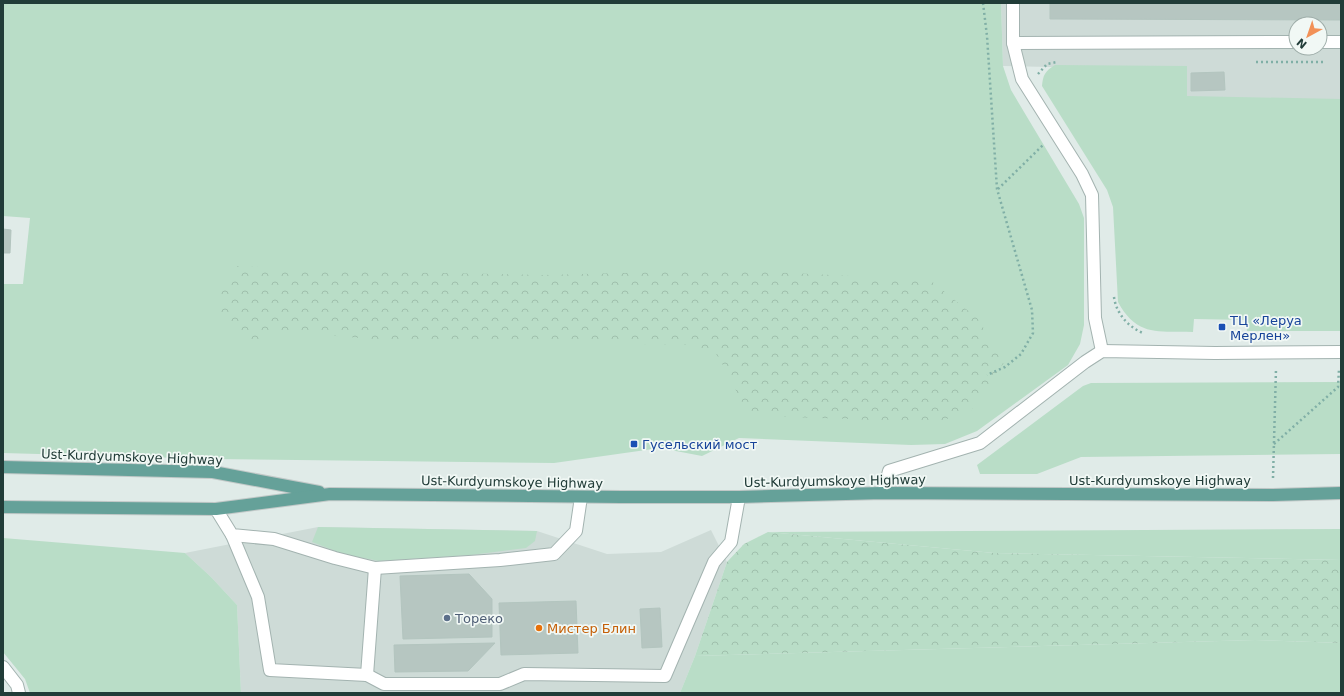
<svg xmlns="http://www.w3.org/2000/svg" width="1344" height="696" font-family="'DejaVu Sans',sans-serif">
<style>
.built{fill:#cedbd7;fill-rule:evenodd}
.green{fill:#b9ddc7}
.forest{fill:url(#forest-crowns)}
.building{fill:#b6c6c1;stroke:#b3c5bf}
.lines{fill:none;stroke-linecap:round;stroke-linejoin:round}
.service-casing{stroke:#a3b3b0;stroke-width:14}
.minor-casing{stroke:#a3b3b0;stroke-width:14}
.primary-casing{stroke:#c1c8c7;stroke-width:14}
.path{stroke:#80afa6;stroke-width:2.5;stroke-dasharray:2 3;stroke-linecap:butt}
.service{stroke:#fff;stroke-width:12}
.minor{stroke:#fff;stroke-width:12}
.primary{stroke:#65a199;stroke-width:12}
.transit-dot{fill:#1a4fb4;stroke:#f1f8f5;stroke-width:1.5}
.service-dot{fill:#5c6f8a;stroke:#f1f8f5;stroke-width:1.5}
.food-dot{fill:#e8710a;stroke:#f1f8f5;stroke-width:1.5}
.labels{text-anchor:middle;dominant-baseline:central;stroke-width:3.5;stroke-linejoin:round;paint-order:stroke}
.transit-label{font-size:13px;fill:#164399;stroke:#f1f8f5;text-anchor:start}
.street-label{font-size:13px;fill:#213c38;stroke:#f1f8f5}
.service-label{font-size:13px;fill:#4e5e75;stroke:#f1f8f5;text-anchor:start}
.food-label{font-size:13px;fill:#c56008;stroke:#f1f8f5;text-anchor:start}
</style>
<defs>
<pattern id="forest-crowns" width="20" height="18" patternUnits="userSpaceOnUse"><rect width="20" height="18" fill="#b9ddc7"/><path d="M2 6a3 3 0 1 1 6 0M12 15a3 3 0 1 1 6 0" fill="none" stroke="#9fbfac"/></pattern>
</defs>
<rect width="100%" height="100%" fill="#e0ebe8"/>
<!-- built -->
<g class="built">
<path d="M1001,3H1341V101L1184,100L1185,70L1003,66ZM1296,24H1320V48H1296Z"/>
<polygon points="318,527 537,531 607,554 661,552 711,530 727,562 695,656 680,693 241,693 237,605 211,577 185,553"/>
</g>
<!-- green -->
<g class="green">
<polygon points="3,3 1001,3 1003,66 1011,90 1079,204 1084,218 1084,325 1080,344 1068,365 977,431 945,444 911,445 739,438 702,456 660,448 554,463 215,459 3,453 3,284 23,284 30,218 3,216"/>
<path d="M1055,65L1187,66V96L1341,99V331H1247L1246,320L1194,319L1193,332C1158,331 1137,337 1118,302L1113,207L1107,190L1042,86C1043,75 1045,71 1055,65Z"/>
<polygon points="1341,382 1341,454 1081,457 1037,474 980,474 977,465 1083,386 1091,383"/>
<polygon points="318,527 537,531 535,541 526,548 471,555 379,561 343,554 312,542"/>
<polygon points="1341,529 1341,560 994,553 768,532"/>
<polygon points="3,538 185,553 211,577 237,605 241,693 30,693 25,679 3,652"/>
<polygon points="1255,640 1341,643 1341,693 680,693 695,656"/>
</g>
<!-- forest -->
<g class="forest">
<polygon points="237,266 340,271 544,275 734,270 930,280 977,318 1005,361 970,412 930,424 851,419 787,417 755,414 741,401 727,372 715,352 688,345 580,343 433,344 324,335 271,333 260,343 235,332 219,315 220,290"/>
<polygon points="768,532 994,553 1341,560 1341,643 1255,640 695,656 727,562 744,544"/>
</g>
<!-- building -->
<g class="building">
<polygon points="1050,3 1341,3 1341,20 1050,19"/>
<polygon points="1224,72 1225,90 1191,91 1191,73"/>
<polygon points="3,229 11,230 10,253 3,253"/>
<polygon points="469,574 492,599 492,637 403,639 400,576"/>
<polygon points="576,601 578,653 501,655 499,603"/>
<polygon points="660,608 662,647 642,648 640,609"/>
<polygon points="495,643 468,671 395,672 394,645"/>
</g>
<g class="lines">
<!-- service casing -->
<g class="service-casing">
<g id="service">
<polyline points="1013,3 1013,43 1022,79 1082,174 1092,195 1095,318 1102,351"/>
<polyline points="1320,42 1341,42"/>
<polyline points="1013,43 1296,42"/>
<polyline points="883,493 889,471 980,443 1085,362 1102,351 1215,353 1341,352"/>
<polyline points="216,509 232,535 274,539 335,558 375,568 500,560 554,554 576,531 581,497"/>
<polyline points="232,535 258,597 270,670 367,675 384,684 500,684 524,674 665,676 714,562 731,542 739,497"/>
<polyline points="367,675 375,568"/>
</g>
</g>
<!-- minor casing -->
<g class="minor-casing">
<polyline id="minor" points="3,667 17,685 19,693"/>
</g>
<!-- primary casing -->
<g class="primary-casing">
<g id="primary">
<polyline points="3,467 213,472 319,492"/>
<polyline points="3,507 216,509 330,494 621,497 739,497 883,493 1273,495 1341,493"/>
</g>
</g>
<!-- path -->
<g class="path">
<polyline points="983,3 987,36 997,189 1032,310 1033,333 1021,354 1005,367 987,375"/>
<polyline points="1256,62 1325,62"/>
<polyline points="1038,74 1047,64 1057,62"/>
<polyline points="998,189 1043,145"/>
<path d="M1114,297C1116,313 1128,327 1143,333"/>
<polyline points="1274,444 1338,387 1339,369"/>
<polyline points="1273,478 1276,369"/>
</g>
<!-- service -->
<use href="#service" class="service"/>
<!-- minor -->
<use href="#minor" class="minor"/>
<!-- primary -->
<use href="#primary" class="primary"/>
</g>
<!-- markers -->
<g class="transit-dot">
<rect x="1218" y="323" width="8" height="8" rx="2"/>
<rect x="630" y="440" width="8" height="8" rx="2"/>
</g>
<circle class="service-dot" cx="447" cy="618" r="4"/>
<circle class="food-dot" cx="539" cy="628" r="4"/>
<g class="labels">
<!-- transit labels -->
<g class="transit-label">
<text x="1230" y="320">ТЦ «Леруа<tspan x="1230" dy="15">Мерлен»</tspan></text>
<text x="642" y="444">Гусельский мост</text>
</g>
<!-- street labels -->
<g class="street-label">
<text transform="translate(132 457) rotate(2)">Ust-Kurdyumskoye Highway</text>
<text x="1160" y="480">Ust-Kurdyumskoye Highway</text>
<text transform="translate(835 481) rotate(-1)">Ust-Kurdyumskoye Highway</text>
<text transform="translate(512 482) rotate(1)">Ust-Kurdyumskoye Highway</text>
</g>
<!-- service labels -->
<g class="service-label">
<text x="455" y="618">Тореко</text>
</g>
<!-- food labels -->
<g class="food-label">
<text x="547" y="628">Мистер Блин</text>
</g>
</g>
<!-- border -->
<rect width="1344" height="696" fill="none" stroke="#213c38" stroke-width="8"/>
<!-- north arrow -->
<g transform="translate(1308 36) rotate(220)"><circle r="19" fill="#f1f8f5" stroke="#9eada9"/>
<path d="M0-3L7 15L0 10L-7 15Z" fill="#f29157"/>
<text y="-6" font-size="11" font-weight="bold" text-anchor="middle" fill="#213c38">N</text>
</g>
</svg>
